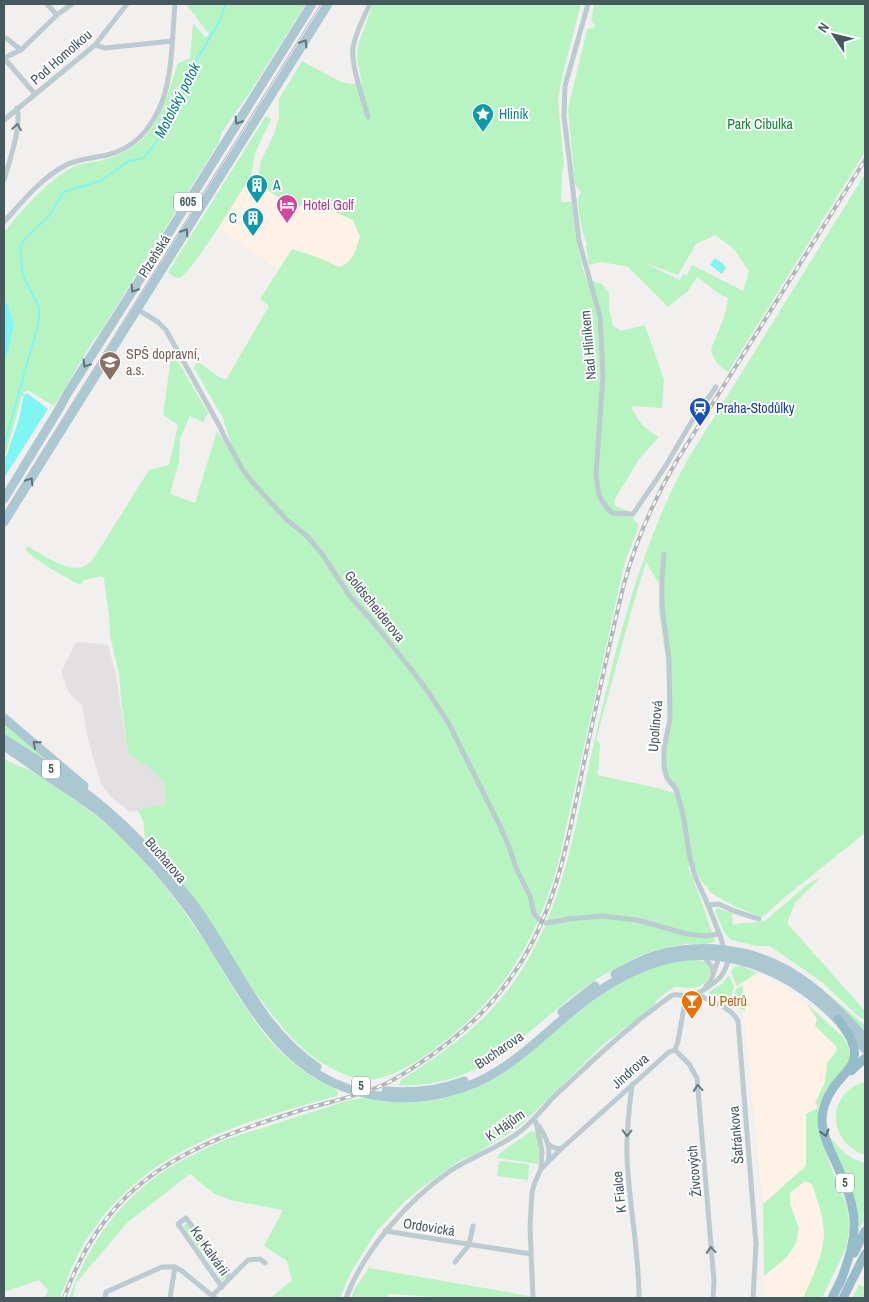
<svg xmlns="http://www.w3.org/2000/svg" width="869" height="1302" font-family="'Archivo Narrow',sans-serif">
<style>
.commercial{fill:#fef2e7}
.education{fill:#e3e0e2}
.green{fill:#b8f4c2;fill-rule:evenodd}
.water{fill:#80f6f3}
.lines{fill:none;stroke-linecap:round;stroke-linejoin:round}
.stream{stroke:#80f6f3;stroke-width:2}
.minor{stroke:#bbcbd0;stroke-width:5}
.primary{stroke:#abc7d1;stroke-width:9}
.trunk{stroke:#96bcca;stroke-width:9}
.tram{stroke:#b0b6ba;stroke-width:1}
.rail-casing{stroke:#b0b6ba;stroke-width:4}
.rail{stroke:#fff;stroke-width:2;stroke-dasharray:5.5;stroke-linecap:butt}
.oneway{stroke:#5e747c}
.oneway2{stroke:#687b81}
.oneway3{stroke:#556d74}
.labels{text-anchor:middle;dominant-baseline:central;stroke-width:4;stroke-linejoin:round;paint-order:stroke}
.shield{fill:#fff;stroke:#7d8b8f;stroke-width:1}
.shield-label{font-size:12px;font-weight:bold;fill:#45595f}
.street-label{font-size:14px;fill:#45595f;stroke:#fff}
.culture-label{font-size:14px;fill:#0d838f;stroke:#fff;text-anchor:start}
.park-label{font-size:14px;fill:#0c892e;stroke:#fff}
.hotel-label{font-size:14px;fill:#b23c85;stroke:#fff;text-anchor:start}
.education-label{font-size:14px;fill:#785e54;stroke:#fff;text-anchor:start}
.transit-label{font-size:14px;fill:#164399;stroke:#fff;text-anchor:start}
.food-label{font-size:14px;fill:#c56008;stroke:#fff;text-anchor:start}
.water-label{font-size:15px;font-style:italic;fill:#067d7a;stroke:#fff}
</style>
<rect width="100%" height="100%" fill="#f2efef"/>
<!-- commercial -->
<g class="commercial">
<polygon points="249,179 261,179 262,187 297,209 300,205 318,204 353,220 360,237 354,256 347,265 339,267 319,258 292,249 278,269 222,231 218,228"/>
<polygon points="757,973 785,987 816,1011 843,1037 848,1046 850,1057 852,1057 827,1088 818,1108 806,1114 806,1166 763,1204 741,983"/>
<polygon points="805,1181 812,1184 820,1209 824,1233 822,1249 813,1277 803,1298 763,1298 764,1276 787,1257 796,1243 799,1229 790,1204 790,1193"/>
</g>
<!-- education -->
<polygon class="education" points="80,642 108,645 116,675 128,754 149,767 164,782 167,804 148,807 138,811 130,812 112,798 101,784 88,740 82,705 69,693 61,672 75,644"/>
<!-- green -->
<g class="green">
<path d="M186,4H306L250,92L222,132L218,144L99,334L95,338L54,406L29,391L23,392L7,450L4,456V359L5,358L8,304L4,302V232C23,209 46,182 73,167C84,162 99,162 110,158C157,143 164,105 178,63L190,58L193,23L206,38L209,34Z"/>
<path d="M373,4H581L563,73L558,100L564,165L562,173L561,202H572C574,229 578,254 586,279L602,284L609,293V309L613,326L621,331L645,325L664,380L662,408L631,406C638,422 644,428 659,437L639,459L615,499V506L628,511L639,526L625,562L620,583L558,864C538,935 508,989 450,1037C428,1055 394,1080 364,1080C355,1079 346,1075 339,1072C305,1056 286,1033 264,1004C260,998 255,993 250,986C230,957 212,924 191,894C182,882 174,870 164,859C158,853 150,846 146,839C143,834 145,826 143,821C142,817 139,814 138,811L148,807L166,804L164,782L149,767L128,754L121,698L119,674L110,636L109,615L104,579L102,576L84,580L80,585L46,566L26,551L27,546C40,553 67,572 82,567C87,566 90,562 94,558L149,470L169,465L178,425L163,415L171,357L176,358L208,413L203,422L190,416L180,439L179,462L170,494L195,503L217,431L242,471L251,478L232,447L223,418L194,368L197,361L219,377L226,380L269,306L260,299L292,249L319,258L339,267C354,262 355,251 360,237L353,220L318,204L312,211L300,205L297,209L262,187L259,170L261,161L274,134L279,117V99L302,61L341,82L362,85L357,59L358,45Z"/>
<path d="M594,4H865V152L728,372C719,366 713,360 711,349L725,315L728,298L721,295L697,277L688,291L668,307L628,267L602,262L589,265L586,246L587,245L586,241C582,235 578,208 578,200C578,197 580,194 581,192L575,185L568,109L587,30L588,29L593,28L595,25L591,21ZM715,235L734,249L749,271L743,291L692,265L687,275L683,274L680,280L642,262L678,275L696,244Z"/>
<path d="M266,116L271,119C266,131 258,144 254,158C253,164 253,171 250,176C242,191 192,272 181,277C176,279 172,276 168,272Z"/>
<path d="M865,174V833L785,897L766,914L761,917L734,906L711,893L700,879L693,866L688,867L701,900L715,941C707,946 695,943 686,944C667,947 648,951 631,960C615,968 599,977 585,987C524,1031 483,1089 399,1085L401,1080C452,1048 495,1016 526,963C562,903 573,837 588,770C612,664 635,555 688,459ZM646,562L659,584V611L666,660L668,716L662,749L665,780L675,792L674,793L658,788L597,775L599,764L600,744L596,740L631,612Z"/>
<polygon points="4,722 62,771 4,734"/>
<path d="M4,759L18,766L28,769C51,784 75,799 96,816C132,844 167,886 192,923C220,962 240,1006 272,1043C284,1056 297,1067 312,1077C320,1082 331,1085 338,1092L337,1096C246,1121 153,1146 95,1227C79,1248 69,1273 60,1298H45L48,1290L39,1280L4,1292Z"/>
<path d="M821,877L795,903L787,923L865,1011V1020L859,1017L823,983L770,946H757L731,940L724,932L715,911L717,908L732,913L733,925C744,921 755,924 766,920L808,884Z"/>
<path d="M692,960C699,960 706,960 709,968C713,978 701,989 691,988C685,988 681,986 675,987C668,990 661,997 655,1002L656,1004L604,1044L518,1128L475,1154L459,1161L420,1189L403,1203L376,1232L350,1274L340,1298H270L292,1280L287,1261L264,1246L283,1210L230,1200L213,1193L190,1174L128,1222L76,1283L73,1298H69C87,1247 119,1200 166,1170C185,1158 206,1148 227,1139L350,1100C355,1099 360,1098 365,1098C374,1099 382,1102 391,1102C422,1104 451,1099 480,1086C513,1071 540,1044 568,1021C598,996 634,970 673,962C680,961 686,961 692,960Z"/>
<polygon points="737,966 742,966 757,973 737,986 731,972 734,967"/>
<polygon points="729,975 734,987 730,1002 709,994 709,992 722,984"/>
<polygon points="743,985 743,989 745,1011 740,1009 731,1003 736,989"/>
<polygon points="821,988 865,1025 865,1033 820,989"/>
<path d="M806,1003L843,1037L848,1046L850,1057H852L850,1063L827,1088L818,1108V1122L819,1132L833,1173L845,1201L848,1212L849,1230L846,1248L822,1298H803C812,1279 823,1256 824,1234C824,1217 817,1200 812,1184L805,1181L790,1193V1204L799,1229L796,1243L787,1257L764,1276L763,1204L806,1166V1114L818,1108L815,1103L825,1082L827,1063L837,1050L836,1046L815,1026L817,1019Z"/>
<path d="M865,1082V1155C827,1143 826,1092 865,1082Z"/>
<polygon points="531,1131 537,1133 540,1154 538,1164 497,1158 500,1153"/>
<path d="M831,1138C841,1151 850,1159 865,1163V1219L860,1228L859,1226C857,1195 842,1167 830,1139Z"/>
<polygon points="499,1161 529,1164 528,1180 497,1176"/>
<polygon points="188,1223 227,1277 222,1281 183,1226"/>
<polygon points="369,1268 530,1296 530,1298 450,1298 388,1294 387,1298 351,1298 354,1290"/>
<polygon points="859,1285 865,1287 865,1298 852,1298"/>
</g>
<!-- water -->
<g class="water">
<polygon points="715,258 722,263 726,268 722,274 710,265"/>
<polygon points="4,302 8,304 14,325 8,352 4,359"/>
<polygon points="27,393 48,409 4,478 4,460 7,454 19,419 23,398"/>
</g>
<g class="lines">
<!-- stream -->
<g class="stream">
<polyline points="19,392 25,396"/>
<polyline points="4,445 36,332 39,319 39,307 23,276 20,247 25,239 49,216 64,192 100,181 129,161 144,158 161,135 192,68 219,22 226,4"/>
</g>
<!-- minor -->
<g class="minor">
<polyline points="47,4 57,15"/>
<path d="M588,4L565,86L564,116L579,241L600,317L603,376L596,474C598,493 598,499 612,513L633,514L665,467L692,421L716,387"/>
<polyline points="4,39 6,38 21,50 4,58"/>
<polyline points="95,45 105,48 172,41"/>
<polyline points="21,50 57,15 72,4"/>
<polyline points="4,58 35,94"/>
<path d="M368,117C363,98 351,67 353,48C355,34 364,16 370,4"/>
<polyline points="4,120 95,45 127,4"/>
<path d="M4,180C9,162 22,126 17,108"/>
<path d="M4,222C22,202 41,178 66,165C78,159 93,158 107,155C134,149 152,128 162,102C173,72 172,36 175,4"/>
<polyline points="137,309 158,322 166,330 220,427 225,438 243,470 254,484 287,520 307,536 322,554 351,598 369,617 410,668 429,693 449,724 500,826 510,849 516,868 530,896 534,914 540,920"/>
<polyline points="708,905 719,904 734,911 759,919"/>
<polyline points="546,923 569,919 602,916 637,920 687,934 705,936 719,934"/>
<polyline points="704,957 712,967 713,973"/>
<polyline points="706,986 711,980 720,955"/>
<path d="M696,994C712,1002 729,1005 738,1021L756,1244L753,1298"/>
<polyline points="675,1050 689,1064 697,1078 714,1281 713,1298"/>
<polyline points="675,1050 678,1041 686,996"/>
<path d="M632,1085C629,1109 626,1133 627,1157C629,1204 639,1251 639,1298"/>
<polyline points="536,1122 542,1151 541,1168"/>
<path d="M539,1126C547,1140 551,1146 548,1162"/>
<polyline points="549,1145 555,1148 561,1149 669,1052 675,1050"/>
<polyline points="385,1231 531,1254"/>
<polyline points="455,1262 469,1245 473,1226"/>
<polyline points="222,1287 178,1224 186,1218 230,1278"/>
<polyline points="212,1296 248,1260 260,1259 265,1263"/>
<polyline points="105,1298 106,1292 162,1267 175,1267 182,1271 215,1298"/>
<polyline points="170,1298 175,1267"/>
<path d="M346,1298C364,1250 408,1200 450,1171C473,1156 501,1147 522,1130C532,1122 540,1112 548,1103C556,1094 565,1087 573,1079C594,1059 616,1039 638,1021C649,1012 660,1004 671,996C677,993 681,996 687,996C696,997 719,981 723,973C726,969 727,963 729,958L724,950L721,938L708,905L695,876L690,858L683,814L676,789L667,778L664,767V748L670,720L669,659L662,606V577L664,554"/>
<polyline points="533,1298 530,1227 532,1192 535,1182 541,1169 561,1149"/>
</g>
<!-- primary -->
<g class="primary">
<polyline points="4,499 59,409 67,394 130,295 312,4"/>
<polyline points="4,522 328,4"/>
<polyline points="4,718 84,786"/>
<path d="M4,739C36,759 69,779 98,803C134,832 166,868 194,905C234,959 259,1029 317,1067"/>
<path d="M4,746C21,757 37,769 53,780C70,791 87,802 102,814C122,831 139,849 156,868C174,889 191,910 205,933C253,1008 287,1087 387,1097C427,1101 468,1091 501,1069C526,1053 547,1032 569,1014C595,992 625,972 658,962C713,945 772,964 815,999C834,1014 849,1032 865,1049"/>
<path d="M615,974C628,967 642,959 657,955C699,943 749,948 787,970C817,987 842,1013 865,1038"/>
<polyline points="562,1012 595,986"/>
<path d="M386,1091C412,1093 439,1091 464,1081"/>
</g>
<!-- trunk -->
<g class="trunk">
<path d="M838,1019C843,1027 849,1034 852,1042C861,1064 844,1072 833,1088C827,1097 822,1108 822,1120C822,1134 830,1150 836,1163C859,1214 860,1230 840,1283"/>
<polyline points="851,1071 865,1058"/>
<polyline points="854,1253 865,1231"/>
<polyline points="832,1298 842,1278"/>
<polyline points="843,1298 865,1254"/>
</g>
<!-- tram -->
<polyline class="tram" points="4,513 321,4"/>
<!-- rail casing -->
<g class="rail-casing">
<path id="rail" d="M64,1298C108,1176 190,1144 305,1109C332,1101 360,1096 385,1084C394,1080 403,1074 411,1069C449,1045 483,1017 509,980C555,918 568,841 583,767C596,706 609,645 624,584C636,541 653,501 676,462L865,160"/>
</g>
<!-- rail -->
<use href="#rail" class="rail"/>
</g>
<!-- one-way arrows -->
<defs><path id="oneway-chevron" d="M-2-3.5L2.5 0L-2 3.5" fill="none" stroke-width="1.6" stroke-linecap="round" stroke-linejoin="round" transform="scale(1.25)"/></defs>
<g class="oneway">
<use href="#oneway-chevron" transform="translate(304 43) rotate(-58)"/>
<use href="#oneway-chevron" transform="translate(238 121) rotate(122)"/>
<use href="#oneway-chevron" transform="translate(185 232) rotate(-58)"/>
<use href="#oneway-chevron" transform="translate(134 289) rotate(122)"/>
<use href="#oneway-chevron" transform="translate(86 364) rotate(122)"/>
<use href="#oneway-chevron" transform="translate(30 481) rotate(-58)"/>
<use href="#oneway-chevron" transform="translate(36 744) rotate(-139)"/>
</g>
<g class="oneway2">
<use href="#oneway-chevron" transform="translate(17 127) rotate(-81)"/>
<use href="#oneway-chevron" transform="translate(698 1088) rotate(-95)"/>
<use href="#oneway-chevron" transform="translate(627 1133) rotate(91)"/>
<use href="#oneway-chevron" transform="translate(711 1250) rotate(-95)"/>
</g>
<use class="oneway3" href="#oneway-chevron" transform="translate(825 1133) rotate(74)"/>
<!-- icons -->
<defs>
<g id="sight-pin" transform="scale(1.125)"><path d="M0 17L-7.5 6A9.5 9.5 0 1 1 7.5 6Z" fill="#0f9aa8" stroke="#fff"/><path d="M0-6L1.8-2.2L6-1.7L2.9 1.2L3.7 5.4L0 3.3L-3.7 5.4L-2.9 1.2L-6-1.7L-1.8-2.2Z" fill="#fff"/></g>
<g id="building-pin" transform="scale(1.125)"><path d="M0 17L-7.5 6A9.5 9.5 0 1 1 7.5 6Z" fill="#0f9aa8" stroke="#fff"/><path d="M-4-6H4V6H1V3H-1V6H-4ZM-2.5-4.3h1.7v1.8h-1.7ZM.8-4.3h1.7v1.8H.8ZM-2.5-1h1.7V.8h-1.7ZM.8-1h1.7V.8H.8Z" fill="#fff"/></g>
<g id="hotel-pin" transform="scale(1.125)"><path d="M0 17L-7.5 6A9.5 9.5 0 1 1 7.5 6Z" fill="#d1479c" stroke="#fff"/><path d="M-6-4.5h1.5V1H6V5H4.5V3h-9V5H-6ZM-4 0a1.8 1.8 0 1 1 3.6 0ZM.5 0V-2.5h3Q6-2.5 6 0Z" fill="#fff"/></g>
<g id="university-pin" transform="scale(1.125)"><path d="M0 17L-7.5 6A9.5 9.5 0 1 1 7.5 6Z" fill="#8d6e63" stroke="#fff"/><path d="M0-5L7-2L0 1L-7-2ZM-4 1L0 2.5L4 1V4Q0 6-4 4Z" fill="#fff"/></g>
<g id="station-pin" transform="scale(1.125)"><path d="M0 17L-7.5 6A9.5 9.5 0 1 1 7.5 6Z" fill="#1a4fb4" stroke="#fff"/><path d="M-3-6H3Q5-6 5-4V2Q5 4 3 4L4.5 6H3L1.5 4h-3L-3 6H-4.5L-3 4Q-5 4-5 2V-4Q-5-6-3-6ZM-3.5-4v3h7v-3ZM-3.5 1v1.5H-2V1ZM2 1v1.5H3.5V1Z" fill="#fff"/></g>
<g id="bar-pin" transform="scale(1.125)"><path d="M0 17L-7.5 6A9.5 9.5 0 1 1 7.5 6Z" fill="#e8710a" stroke="#fff"/><path d="M-6-5H6L.8 .8V4.5H3.5V6h-7V4.5H-.8V.8Z" fill="#fff"/></g>
</defs>
<g fill-rule="evenodd">
<use href="#sight-pin" x="483" y="114"/>
<use href="#building-pin" x="257" y="185"/>
<use href="#hotel-pin" x="287" y="205"/>
<use href="#building-pin" x="253" y="218"/>
<use href="#university-pin" x="110" y="362"/>
<use href="#station-pin" x="700" y="408"/>
<use href="#bar-pin" x="692" y="1001"/>
</g>
<g class="labels">
<!-- shield labels -->
<g class="shield">
<rect x="174" y="192.5" width="28" height="19" rx="4"/>
<rect x="42" y="759.5" width="18" height="19" rx="4"/>
<rect x="352" y="1076.5" width="18" height="19" rx="4"/>
<rect x="836" y="1173.5" width="18" height="19" rx="4"/>
</g>
<g class="shield-label">
<text x="188" y="202">605</text>
<text x="51" y="769">5</text>
<text x="361" y="1086">5</text>
<text x="845" y="1183">5</text>
</g>
<!-- street labels -->
<g class="street-label">
<text transform="translate(61 57) rotate(-41)">Pod Homolkou</text>
<text transform="translate(154 256) rotate(-58)">Plzeňská</text>
<text transform="translate(588 345) rotate(-95)">Nad Hliníkem</text>
<text transform="translate(375 606) rotate(51)">Goldscheiderova</text>
<text transform="translate(655 726) rotate(-85)">Upolínová</text>
<text transform="translate(166 860) rotate(49)">Bucharova</text>
<text transform="translate(499 1050) rotate(-34)">Bucharova</text>
<text transform="translate(630 1071) rotate(-42)">Jindrova</text>
<text transform="translate(505 1125) rotate(-35)">K Hájům</text>
<text transform="translate(736 1135) rotate(-95)">Šafránkova</text>
<text transform="translate(694 1171) rotate(-95)">Živcových</text>
<text transform="translate(619 1192) rotate(-96)">K Fialce</text>
<text transform="translate(429 1227) rotate(9)">Ordovická</text>
<text transform="translate(210 1251) rotate(55)">Ke Kalvárii</text>
</g>
<!-- culture labels -->
<g class="culture-label">
<text x="499" y="114">Hliník</text>
<text x="273" y="185">A</text>
<text x="237" y="218" text-anchor="end">C</text>
</g>
<!-- park labels -->
<g class="park-label">
<text x="760" y="124">Park Cibulka</text>
</g>
<!-- hotel labels -->
<g class="hotel-label">
<text x="303" y="205">Hotel Golf</text>
</g>
<!-- education labels -->
<g class="education-label">
<text x="126" y="354">SPŠ dopravní,<tspan x="126" dy="16">a.s.</tspan></text>
</g>
<!-- transit labels -->
<g class="transit-label">
<text x="716" y="408">Praha-Stodůlky</text>
</g>
<!-- food labels -->
<g class="food-label">
<text x="708" y="1001">U Petrů</text>
</g>
<!-- water labels -->
<g class="water-label">
<text transform="translate(177 100) rotate(-63)">Motolský potok</text>
</g>
</g>
<!-- border -->
<rect width="869" height="1302" fill="none" stroke="#45595f" stroke-width="10"/>
<!-- north arrow -->
<g transform="translate(834 35) rotate(305)" stroke="#ffffff" stroke-width="4" paint-order="stroke">
<path d="M0-4L9 19L0 12L-9 19Z" fill="#45595f"/>
<text y="-8" font-size="14" font-weight="bold" text-anchor="middle" fill="#45595f">N</text>
</g>
</svg>
